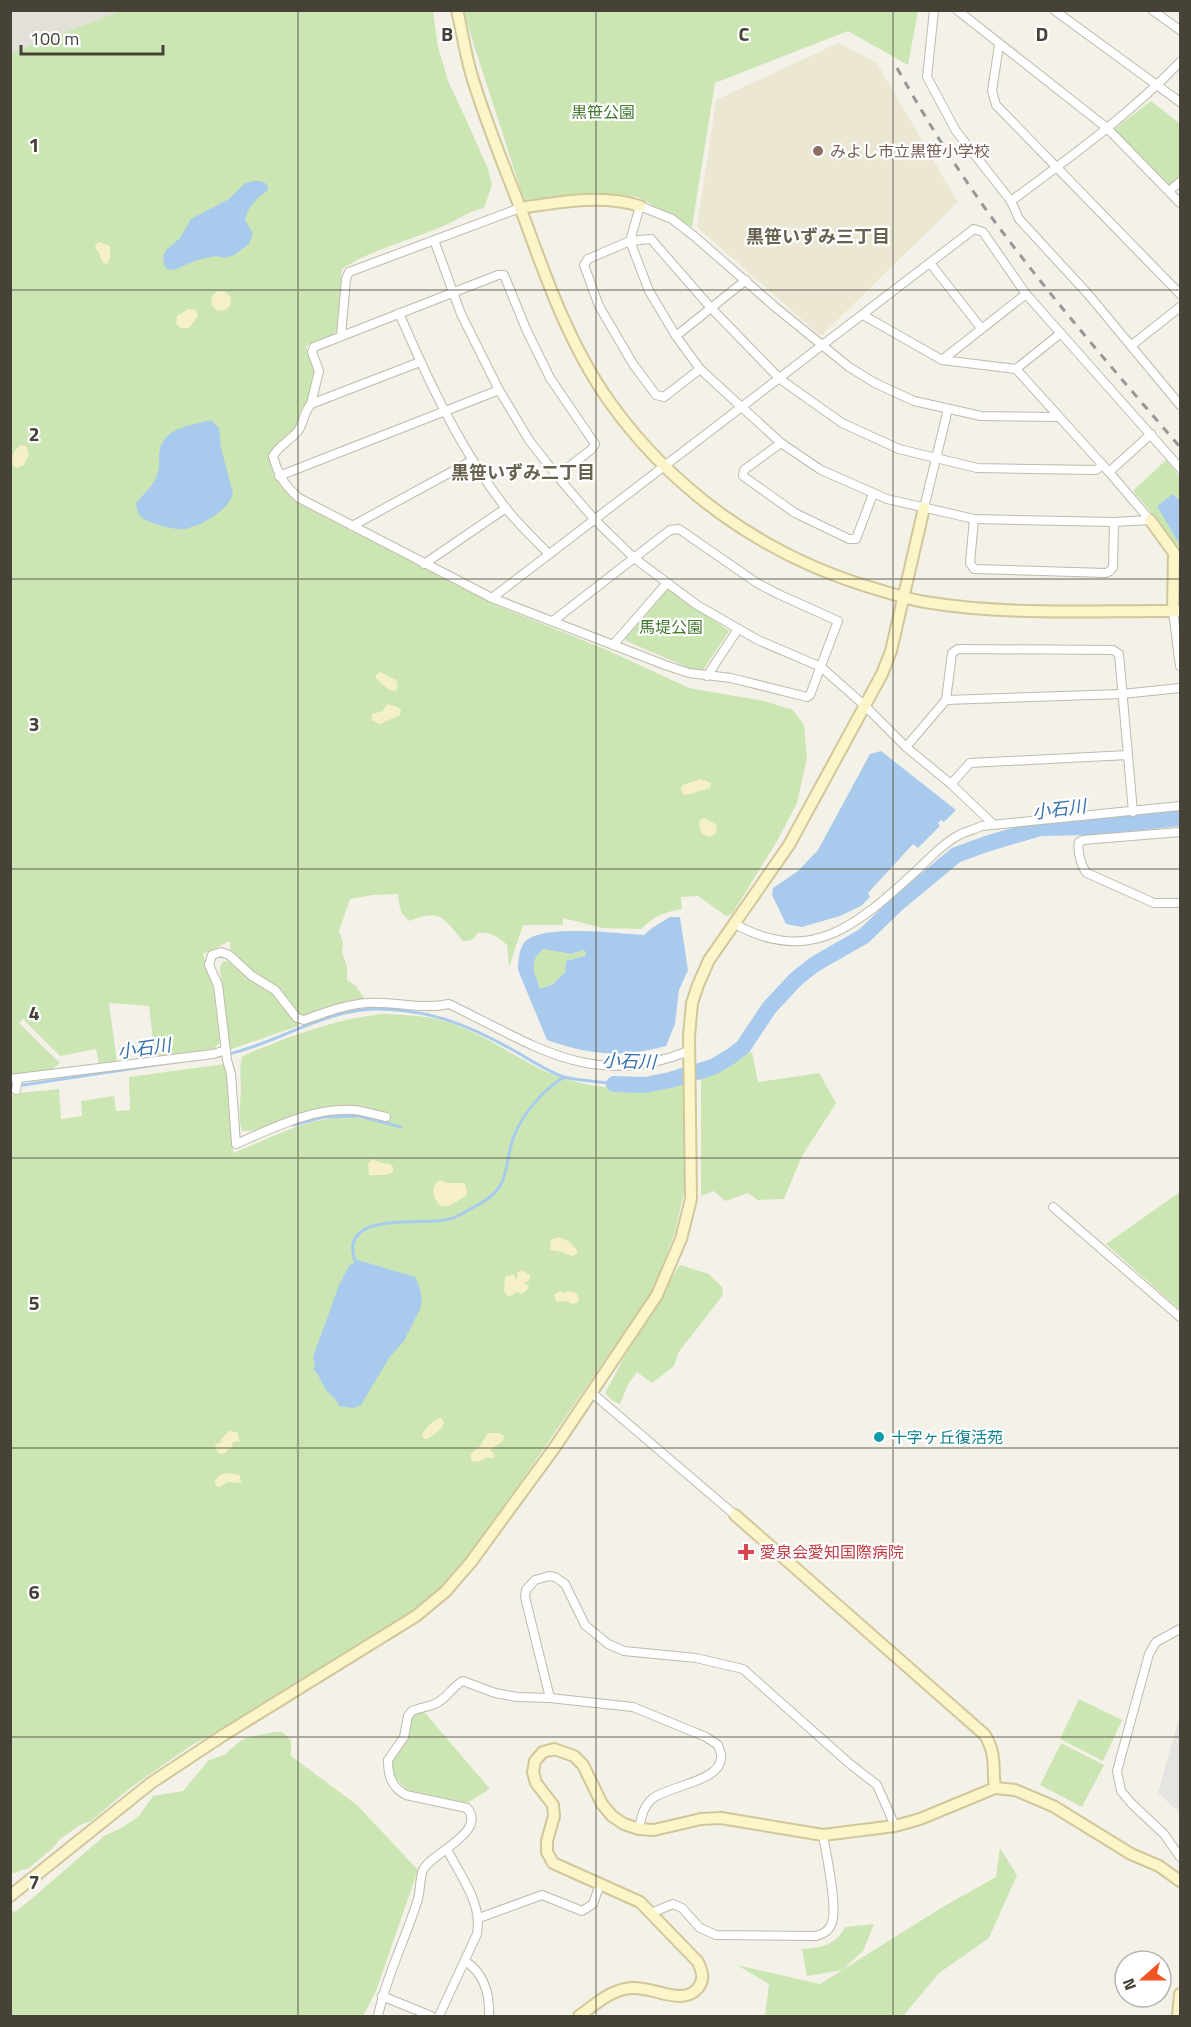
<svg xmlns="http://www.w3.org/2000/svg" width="1191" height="2027" font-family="'Titillium Web','Noto Sans JP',sans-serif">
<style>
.industrial{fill:#e3e0da}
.education{fill:#ece7d3}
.green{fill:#cbe6b3}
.sand{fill:#f6f0c7}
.parking{fill:#e5e4e0}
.water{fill:#a8cbed;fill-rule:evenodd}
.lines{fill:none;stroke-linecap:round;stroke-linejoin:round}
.stream{stroke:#a8cbed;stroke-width:3}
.river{stroke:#a8cbed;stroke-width:16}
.street-casing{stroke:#bfbaac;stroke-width:10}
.secondary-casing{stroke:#d1c79a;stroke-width:14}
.street{stroke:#fff;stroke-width:8}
.secondary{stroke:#fcf5ca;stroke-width:10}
.rail{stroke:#979797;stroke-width:3;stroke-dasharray:8 8;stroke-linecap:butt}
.grid{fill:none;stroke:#474237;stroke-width:1.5;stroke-opacity:0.55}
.education-dot{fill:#8d6e63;stroke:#fff;stroke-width:2}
.culture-dot{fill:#0f9aa8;stroke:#fff;stroke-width:2}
.health-dot{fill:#e0444e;stroke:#fff;stroke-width:2}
.labels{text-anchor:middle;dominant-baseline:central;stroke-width:4.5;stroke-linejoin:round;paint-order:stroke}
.park-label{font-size:16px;fill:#42772d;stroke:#fff}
.education-label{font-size:16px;fill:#785e54;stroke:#fff;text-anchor:start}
.culture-label{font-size:16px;fill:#0d838f;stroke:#fff;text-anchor:start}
.health-label{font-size:16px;fill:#be3a42;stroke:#fff;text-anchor:start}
.neighbourhood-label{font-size:18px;font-weight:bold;fill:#69614f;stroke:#fff}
.water-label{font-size:18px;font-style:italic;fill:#3570af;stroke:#fff}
.grid-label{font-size:20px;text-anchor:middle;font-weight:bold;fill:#474237;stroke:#fff;stroke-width:4.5;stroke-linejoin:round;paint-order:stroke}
</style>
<rect width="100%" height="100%" fill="#f4f1e9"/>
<!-- industrial -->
<polygon class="industrial" points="11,10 120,10 120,11 11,53"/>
<!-- education -->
<polygon class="education" points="838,43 877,63 958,202 821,336 697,227 716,100"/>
<!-- green -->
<g class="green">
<path d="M120,11H433L438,47L448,81L470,128L488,169L492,185L484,208C468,211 456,221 441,227C409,241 372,249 342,269L337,330L334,334L306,346L315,372L310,397L301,410L296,428L270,451C271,476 279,488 298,503L493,604L607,650L689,688L764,701L793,710L804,725L807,758L797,803L776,843L732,914L726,916L698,896L681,897L682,909C665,912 654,916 641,929L603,928L563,918V925H523L509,967L507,945C498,937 490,932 478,933L472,940L463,941C444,920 442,908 410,921C400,915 399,905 398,894L373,895L350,899L339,931L343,943L342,953L347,966V980L356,986L366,1001L306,1017L298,1016L230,953V941L203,954L213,985L220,1043L213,1049L155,1056L149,1006L109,1003L117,1062L99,1064L96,1049L60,1056L23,1019L19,1023L60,1063L52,1069L11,1075V53Z"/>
<polygon points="463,11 918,11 908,65 848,31 715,83 692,227 638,197 587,193 524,200"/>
<polygon points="1151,101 1180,124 1180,180 1169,191 1108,134"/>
<polygon points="1166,460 1180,477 1180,550 1176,550 1151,512 1133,491"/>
<polygon points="666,587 729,631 701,673 626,641 624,636"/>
<path d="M543,949L571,954L585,950L586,952L585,956L567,961L565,972L553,984L540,989C534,971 527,963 543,949Z"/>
<polygon points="225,961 232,962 247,977 273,992 295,1019 298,1026 229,1050 220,968 222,962"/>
<path d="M382,1014C401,1015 422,1015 441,1020C477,1030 507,1052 540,1069C585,1091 636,1092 683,1081L686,1183L675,1232L653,1290L465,1563L444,1587L419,1610L243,1718L192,1745L130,1788L91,1821L80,1825L59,1840L54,1847L29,1868L11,1874V1096L18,1093L59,1089L61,1119L82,1116L81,1101L114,1096L116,1111L130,1110L129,1077L225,1064L228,1075L233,1153C273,1138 313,1113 358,1118C367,1118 377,1122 386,1124L388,1113C352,1105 327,1103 291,1116C275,1122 260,1132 242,1131C238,1117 240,1105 241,1091C241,1079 239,1069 242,1057C253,1050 266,1047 277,1042C311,1029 345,1018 382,1014Z"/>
<polygon points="752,1052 758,1082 819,1073 836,1103 802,1156 784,1199 758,1200 748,1193 725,1201 714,1191 701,1196 701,1076 738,1056"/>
<polygon points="1180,1192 1180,1310 1106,1244"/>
<polygon points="680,1265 709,1274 722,1287 723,1295 678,1353 674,1366 652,1383 637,1372 628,1384 620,1404 612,1400 605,1393 632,1343"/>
<polygon points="1079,1699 1122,1720 1103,1761 1060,1739"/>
<path d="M415,1712H424L490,1789L467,1803L407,1790L394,1776L392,1761C402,1746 413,1735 411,1717Z"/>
<polygon points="275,1732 282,1732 291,1740 291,1756 357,1805 418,1870 376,1991 363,2016 11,2016 11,1910 15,1912 28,1902 104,1836 123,1827 139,1816 153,1796 183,1791 209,1760 224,1755 240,1741 246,1738"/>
<polygon points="1061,1743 1104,1765 1082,1807 1040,1785"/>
<polygon points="1000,1848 1017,1875 989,1938 939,1973 903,2016 765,2016 769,1984 737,1965 820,1984 941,1908 996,1877"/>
<path d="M874,1924L863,1951L842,1970L807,1976L802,1949C821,1948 836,1945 845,1927Z"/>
</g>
<!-- sand -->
<g class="sand">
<polygon points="100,242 110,246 110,257 107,264 103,263 99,252 96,249 95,245"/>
<circle cx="221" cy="301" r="10"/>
<polygon points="189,309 196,310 198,316 189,328 180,328 176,323 177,316"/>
<path d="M21,445L26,446L29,454L24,465L17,468L13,465C10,458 14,449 21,445Z"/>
<path d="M380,672L396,680L398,685L396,691C389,692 379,682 375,676Z"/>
<polygon points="387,704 398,707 401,710 400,715 380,724 372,720 372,714 383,711"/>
<polygon points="701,779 711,783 710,788 686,795 682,793 681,788 683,785"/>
<polygon points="704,818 717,825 716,833 710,837 701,833 699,821"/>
<polygon points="372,1159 381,1163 390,1164 393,1167 393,1172 386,1175 369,1175 368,1164"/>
<path d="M440,1180L447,1183H464L467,1190L466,1196L449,1206H441C432,1198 430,1186 440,1180Z"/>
<polygon points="558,1237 569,1241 577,1250 577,1254 571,1256 562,1252 550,1250 551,1240"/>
<polygon points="521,1270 530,1275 530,1279 524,1284 528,1285 529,1288 522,1294 516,1292 513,1295 508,1296 504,1291 505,1277 513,1274 517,1280 517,1273"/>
<polygon points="560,1291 563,1293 570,1291 576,1293 579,1298 578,1302 573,1304 565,1301 557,1302 554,1295"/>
<path d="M441,1418L444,1422L441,1429L428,1439H424L422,1435C425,1428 433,1420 441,1418Z"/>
<polygon points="229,1431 237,1432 240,1441 233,1442 232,1447 228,1449 226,1452 222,1454 217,1452 215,1444 220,1443 222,1438"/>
<polygon points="488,1433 500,1433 504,1436 503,1441 490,1450 495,1455 494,1458 486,1458 478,1462 472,1461 470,1454 480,1446"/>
<polygon points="226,1473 240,1475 241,1483 227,1482 220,1487 216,1486 215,1480 220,1475"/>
</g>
<!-- parking -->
<polygon class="parking" points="1180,1715 1180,1813 1158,1793"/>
<!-- water -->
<g class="water">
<path d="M254,181H260L267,184L268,190C257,198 248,206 245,220L253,234L249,244L234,255L224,258L216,256L197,260L174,270L167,269L164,265L163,257L166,250L180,238L191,219L229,199L245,183Z"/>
<path d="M206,421H212L219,428L221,448L233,493C229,511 202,525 185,529C177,531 146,523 140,516C137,512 137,508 136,503C143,495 156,483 158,472C160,465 158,456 160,449C165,428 189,426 206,421Z"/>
<polygon points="1173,494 1180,501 1180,545 1157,506"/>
<polygon points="881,751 956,810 944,822 941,820 938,823 940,826 918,848 913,844 868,893 870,897 861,906 840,916 802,927 786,924 772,895 773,888 798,871 818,850 870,754"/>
<path d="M670,917H680L688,970L679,990L675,1024L666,1046C622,1058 589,1055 547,1040L518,970C518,962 519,949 524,943C539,923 619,934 644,935L652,928ZM543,949L571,954L584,950L586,953L585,956L566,961L565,972L553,984L540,989C534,971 528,963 543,949Z"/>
<path d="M358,1260L415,1277C420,1287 423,1296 421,1307L404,1341L389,1358L361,1405L353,1408L339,1406C336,1398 331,1396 326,1390C321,1383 320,1375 313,1369L315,1365L313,1357L339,1285L349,1266Z"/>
</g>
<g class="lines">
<!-- stream -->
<g class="stream">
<path d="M214,1057C268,1049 323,1009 376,1009C428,1009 466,1024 511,1049C528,1058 546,1071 564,1077C579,1081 598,1081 614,1084"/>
<polyline points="10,1087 175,1062"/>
<polyline points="293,1125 324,1117 359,1116 401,1127"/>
<path d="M355,1261C338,1211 419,1225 445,1220C455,1219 465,1212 474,1207C513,1188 502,1169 514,1136C523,1113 544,1089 564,1077"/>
</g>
<!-- river -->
<polyline class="river" points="614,1084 645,1085 670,1080 713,1067 730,1057 743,1047 769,1008 796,979 815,964 864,936 898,903 956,855 986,844 1040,828 1095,827 1180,818"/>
<!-- street casing -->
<g class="street-casing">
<g id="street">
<polyline points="934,10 927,77 956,131 1011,201 1019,219 1088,294 1180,405"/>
<polyline points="957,10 1107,128 1180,203"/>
<polyline points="1054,10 1180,102"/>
<polyline points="1152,10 1180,30"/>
<polyline points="999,45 992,91 996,105 1180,294"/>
<polyline points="1169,191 1180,182"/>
<path d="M1011,201C1069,158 1130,114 1180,62"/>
<polyline points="434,240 461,314 499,390 529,440 557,476 594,519 634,558 697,605 758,640 821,667 864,705 906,747 951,784 993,824"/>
<polyline points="930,263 981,328"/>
<path d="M399,313C428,380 460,449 505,507C518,524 534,539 549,554"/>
<polyline points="863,315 942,360 1016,369 1061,333"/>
<polyline points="341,336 346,279 349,272 520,208"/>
<polyline points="676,336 746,280"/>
<polyline points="1132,345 1180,307"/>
<polyline points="942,360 1026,294"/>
<path d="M420,362L311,404C303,413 304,423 298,431C290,441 280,444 273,456C278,475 285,486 299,498L492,598L665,665L689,673L731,678L807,697L810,695L838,621L778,594L757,583L679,529L670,530L553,621"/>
<polyline points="700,369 664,397 656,395 633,364 599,306 584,265 588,259 630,241 651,239 711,308 780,379 842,423 899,449 977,468 1096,470 1103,465"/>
<polyline points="1016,369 1109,472 1150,520"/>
<polyline points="311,404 319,371 312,352 314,347 498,275 504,275 526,329 550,378 595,444 592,449 557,476"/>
<polyline points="1059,417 981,416 914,401 875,383 849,367 774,306 694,236 672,219 640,206 630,241 649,291 676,336 700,369 781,443 821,470 887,499 974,519 1114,522 1150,520"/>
<polyline points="781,443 744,470 743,476 795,513 849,539 856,539 873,494"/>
<polyline points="1109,472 1151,434"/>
<polyline points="279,476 499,390"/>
<polyline points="924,508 948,409"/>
<polyline points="974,519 970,563 974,569 1106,573 1110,571 1113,567 1114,522"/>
<polyline points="352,526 473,460"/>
<polyline points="424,564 506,508"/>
<polyline points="492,598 974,229 983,232 1026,294 1180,468"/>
<polyline points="1173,611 1180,666"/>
<polyline points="613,645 667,583"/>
<polyline points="707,676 738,629"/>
<polyline points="946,700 1122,694 1180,688"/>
<polyline points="906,747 946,700 952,653 958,649 1113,650 1119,654 1133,812"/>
<polyline points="951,784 970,763 1128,755"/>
<path d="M1180,832L1083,840L1079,842C1077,850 1081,867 1087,873L1154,903H1180"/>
<path d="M735,924C812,967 859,923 915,872C929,859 943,843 961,834C968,831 975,829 982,826L1180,806"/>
<polyline points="10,1079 213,1054 226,1050"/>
<polyline points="16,1090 18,1078"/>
<path d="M386,1117C376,1115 364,1111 354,1110C313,1107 273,1128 236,1144L231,1074L227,1060L218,985L209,965L212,955L221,952L229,955L252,976L275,990L297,1018L304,1020C324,1013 347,1004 368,1003C395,1001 422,1010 449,1004C535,1045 590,1090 689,1051"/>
<polyline points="1053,1207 1180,1317"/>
<polyline points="591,1392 735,1515"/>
<polyline points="1180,1629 1156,1642 1149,1654 1117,1771 1121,1791 1132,1804 1164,1834 1180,1857"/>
<polyline points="550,1698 525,1597 526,1590 535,1580 549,1576 555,1577 565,1584 585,1625 608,1644 624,1651 696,1658 743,1669 850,1764 877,1785 895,1826"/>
<path d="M651,1913L673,1904L682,1908L700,1928L716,1935L816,1936C822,1934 828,1932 831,1925C839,1912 826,1853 823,1835"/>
<polyline points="479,1918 542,1895 582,1911 593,1904 600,1884"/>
<path d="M465,1961C485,1974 490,1994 489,2016"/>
<polyline points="382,1996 431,2016"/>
<path d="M378,2016C386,1977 405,1940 417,1902C421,1892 419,1879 423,1870C431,1853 488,1832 467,1808L406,1795C391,1787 388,1775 388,1760L404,1737L408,1716L412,1711C421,1707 432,1707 440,1701C449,1695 453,1686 463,1681L495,1693L517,1697L550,1698L633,1707L706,1737L718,1745C719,1749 722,1754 721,1758C720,1782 667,1786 652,1799C643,1807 641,1818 639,1829"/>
<path d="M439,2016L477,1934C483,1903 460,1876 447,1849"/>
</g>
</g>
<!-- secondary casing -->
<g class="secondary-casing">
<g id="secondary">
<path d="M457,10C462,31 465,52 471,73C486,124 507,173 526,223C548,284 571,347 609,401C673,491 764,555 869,587C887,592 906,599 925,602C1007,616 1097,610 1180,611"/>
<path d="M520,208C560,202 601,194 640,206"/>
<polyline points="1150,520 1174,553 1173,611"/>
<path d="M735,1515L985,1735C997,1756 992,1766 995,1788"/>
<polyline points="10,1896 151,1783 222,1736 416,1616 446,1591 471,1562 555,1447 657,1295 681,1239 691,1199 689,1036 692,1003 698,985 709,960 789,845 882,674 891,651 924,508"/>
<path d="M579,2016C595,2005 611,1989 632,1988C652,1986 683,2007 698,1988C705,1979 702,1971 698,1962L640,1902L553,1863L547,1852V1841L554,1816L553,1805L536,1783L533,1772L535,1761L543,1752L554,1749L574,1756L583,1765L602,1804L612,1816L624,1824L639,1829L654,1830L701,1819L721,1818L823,1835L895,1826L920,1819L995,1788L1015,1790L1053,1806L1131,1854L1159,1866L1180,1881"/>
<polyline points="1178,2016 1180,1994"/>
</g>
</g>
<!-- street -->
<use href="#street" class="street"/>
<!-- secondary -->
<use href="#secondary" class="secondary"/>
<!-- rail -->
<path class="rail" d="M897,68C927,121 959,173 995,222C1053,300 1117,374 1180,447"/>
</g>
<!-- grid -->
<path class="grid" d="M298,10V2016M596,10V2016M893,10V2016M10,290H1180M10,579H1180M10,869H1180M10,1158H1180M10,1448H1180M10,1737H1180"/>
<!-- markers -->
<circle class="education-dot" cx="818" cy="151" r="6"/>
<circle class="culture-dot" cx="879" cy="1437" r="6"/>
<path class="health-dot" d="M743 1543h6v6h6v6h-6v6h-6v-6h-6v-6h6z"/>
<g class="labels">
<!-- park labels -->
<g class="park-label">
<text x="603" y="112">黒笹公園</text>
<text x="671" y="627">馬堤公園</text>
</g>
<!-- education labels -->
<g class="education-label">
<text x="830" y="151">みよし市立黒笹小学校</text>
</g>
<!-- culture labels -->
<g class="culture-label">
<text x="891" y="1437">十字ヶ丘復活苑</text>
</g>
<!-- health labels -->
<g class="health-label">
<text x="760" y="1552">愛泉会愛知国際病院</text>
</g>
<!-- neighbourhood labels -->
<g class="neighbourhood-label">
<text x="818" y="236">黒笹いずみ三丁目</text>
<text x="523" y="472">黒笹いずみ二丁目</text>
</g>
<!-- water labels -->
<g class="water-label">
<text transform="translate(1059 809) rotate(-7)">小石川</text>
<text transform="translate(144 1048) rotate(-8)">小石川</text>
<text transform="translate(629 1061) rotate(2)">小石川</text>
</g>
</g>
<g class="grid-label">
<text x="447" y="41">B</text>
<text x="744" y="41">C</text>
<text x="1042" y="41">D</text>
<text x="34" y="152">1</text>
<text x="34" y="441">2</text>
<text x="34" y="731">3</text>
<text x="34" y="1020">4</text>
<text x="34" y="1310">5</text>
<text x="34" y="1599">6</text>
<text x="34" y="1889">7</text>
</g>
<!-- border -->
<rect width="1191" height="2027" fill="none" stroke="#474237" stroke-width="24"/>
<!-- north arrow -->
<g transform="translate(1143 1979) rotate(249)"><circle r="28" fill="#ffffff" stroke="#b5b3af" stroke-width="1.5"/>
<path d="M0-4.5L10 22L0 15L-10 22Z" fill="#f15423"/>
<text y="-9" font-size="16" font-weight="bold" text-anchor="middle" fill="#474237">N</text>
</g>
<!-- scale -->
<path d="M21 45v9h142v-9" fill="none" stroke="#474237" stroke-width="3"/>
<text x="30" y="45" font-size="18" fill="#474237" stroke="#ffffff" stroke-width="4.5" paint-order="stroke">100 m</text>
</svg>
